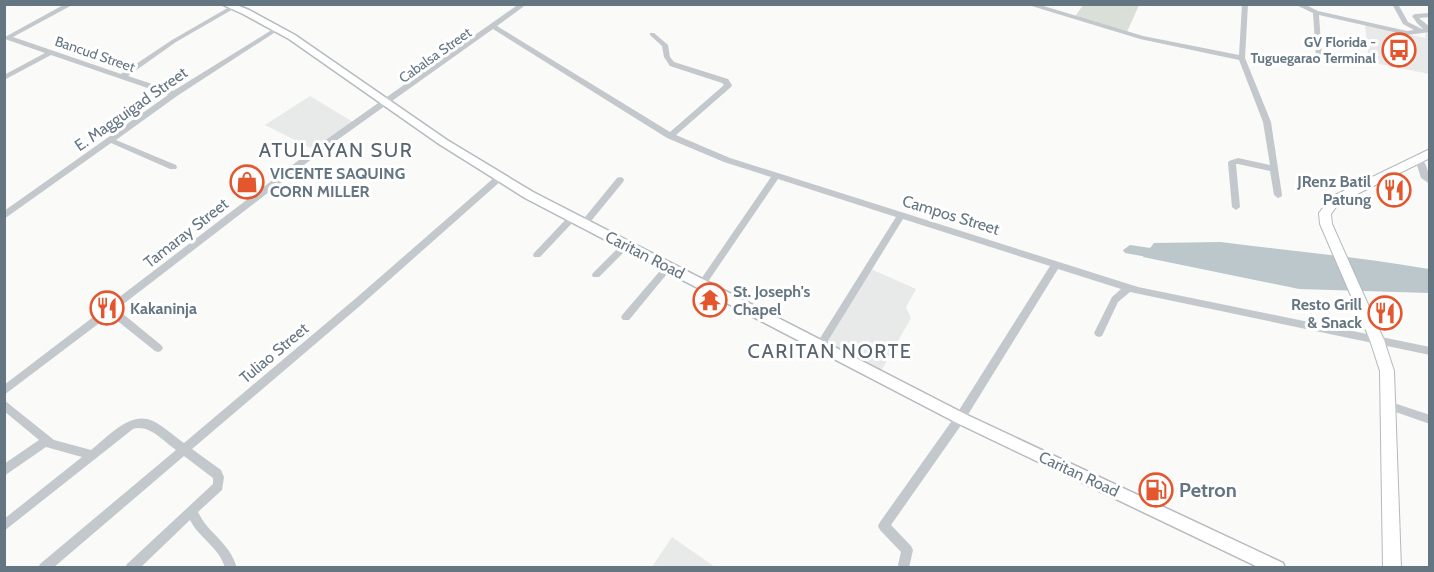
<svg xmlns="http://www.w3.org/2000/svg" width="1434" height="572" font-family="Cabin,sans-serif">
<style>
.built{fill:#e8e9e9}
.green{fill:#dadfd7}
.water{fill:#bbc7cb}
.lines{fill:none;stroke-linecap:round;stroke-linejoin:round}
.river{fill:#bbc7cb;fill-rule:evenodd}
.major-casing{stroke:#b5babe;stroke-width:3}
.highway-casing{stroke:#b4b9bd;stroke-width:2}
.minor{fill:#c3c8cc;fill-rule:evenodd}
.major{fill:#fff;fill-rule:evenodd}
.highway{fill:#fff;fill-rule:evenodd}
.wall{fill:#929a9f}
.shaded-wall{fill:#777d82}
.building{fill:#aab3b9;stroke:#777d82;stroke-width:1.5}
.labels{text-anchor:middle;dominant-baseline:central;stroke-width:6;stroke-linejoin:round;paint-order:stroke}
.far-poi-label{font-size:14px;font-weight:bold;fill:#657683;stroke:#fff;text-anchor:end}
.far-street-label{font-size:14px;fill:#657683;stroke:#fff}
.street-label{font-size:16px;fill:#657683;stroke:#fff}
.poi-label{font-size:16px;font-weight:bold;fill:#657683;stroke:#fff;text-anchor:start}
.quarter-label{font-size:20px;letter-spacing:1.5px;fill:#57646e;stroke:#fff}
.near-poi-label{font-size:20px;font-weight:bold;fill:#657683;stroke:#fff;text-anchor:start}
</style>
<rect width="100%" height="100%" fill="#fafaf8"/>
<!-- built -->
<g class="built">
<polygon points="1365,25 1425,38 1426,31 1429,32 1429,74 1369,62"/>
<polygon points="310,96 353,122 315,150 265,125"/>
<polygon points="871,269 916,289 906,307 911,318 881,371 827,343"/>
<polygon points="672,537 715,567 652,567"/>
</g>
<!-- green -->
<polygon class="green" points="1083,5 1139,5 1127,32 1074,18"/>
<!-- water -->
<path class="water" d="M1221,242C1291,251 1360,257 1429,269V293L1299,289L1143,257L1154,243Z"/>
<g class="lines">
<!-- river -->
<polygon class="river" points="1130,245 1164,250 1171,255 1164,260 1125,253 1123,250"/>
<!-- major casing -->
<g class="major-casing">
<polygon id="major" points="221,4 234,4 249,10 295,35 447,140 533,192 965,414 1283,563 1285,568 1260,568 955,422 525,198 439,144 289,39 243,14"/>
</g>
<!-- highway casing -->
<g class="highway-casing">
<polygon id="highway" points="1430,149 1430,158 1339,203 1331,214 1332,224 1384,340 1394,371 1401,568 1383,568 1380,371 1370,340 1320,224 1319,213 1331,197"/>
</g>
<!-- minor -->
<g class="minor">
<polygon points="65,4 74,4 13,37 121,74 172,40 231,6 235,6 235,8 176,42 128,76 173,91 275,28 279,28 280,29 177,96 116,140 176,165 177,167 176,169 170,169 111,143 4,219 4,211 168,95 51,55 4,80 4,75 45,53 5,39 5,37"/>
<polygon points="519,4 527,4 497,26 670,132 724,85 722,83 670,66 664,57 662,46 650,35 650,33 654,33 668,45 670,57 674,62 728,79 732,85 731,87 676,135 730,158 1138,287 1430,347 1430,355 1130,292 1118,302 1102,336 1099,337 1096,336 1094,333 1112,297 1121,289 1058,269 964,421 891,525 911,546 913,550 909,568 899,568 898,565 901,552 880,530 878,526 880,522 956,415 1050,266 903,219 823,349 820,350 817,349 815,346 817,343 896,217 778,179 705,286 699,286 698,284 699,282 771,177 724,162 667,138 493,29 326,148 117,309 161,345 163,348 161,351 158,352 155,351 110,315 4,395 4,385 320,144"/>
<polygon points="1025,4 1037,4 1143,36 1239,55 1242,4 1248,4 1245,58 1271,122 1282,195 1281,197 1278,198 1274,195 1270,171 1238,164 1236,164 1240,207 1236,210 1232,207 1228,163 1229,161 1238,158 1270,165 1263,122 1239,60 1140,39"/>
<polygon points="1294,4 1304,4 1318,11 1407,31 1414,30 1403,24 1392,4 1398,4 1408,22 1422,29 1423,29 1417,23 1412,16 1415,14 1430,13 1430,17 1419,18 1430,27 1430,32 1407,35 1319,15 1322,58 1319,60 1316,58 1313,13"/>
<path d="M1419,156C1426,160 1430,176 1430,184L1421,178L1415,159Z"/>
<path d="M499,175L503,178L502,180L361,305L192,449L221,470L224,477L222,490L198,512C209,535 229,541 237,568H225C220,548 199,538 190,520L140,568H125L127,564L213,484V478L184,456L53,568H38L40,564L176,450C163,441 149,424 133,429L4,531V519L82,457L46,447L4,476V464L39,440L4,411V400L54,440L91,450C107,438 130,410 153,421C163,426 174,436 184,443L355,299L496,176Z"/>
<polygon points="620,177 623,178 624,180 623,182 587,226 581,226 580,224 581,222 617,178"/>
<polygon points="572,215 575,216 576,218 575,220 540,257 534,257 533,255 534,253 569,216"/>
<polygon points="626,242 630,245 629,247 599,277 593,277 592,275 593,273 623,243"/>
<polygon points="668,264 671,265 672,267 671,269 629,320 623,320 621,317 623,314 665,265"/>
<polygon points="1388,401 1430,415 1430,424 1384,408 1383,405 1384,402"/>
</g>
<!-- major -->
<use href="#major" class="major"/>
<!-- highway -->
<use href="#highway" class="highway"/>
</g>
<!-- wall -->
<polygon class="wall" points="716,293 716,300 709,308 701,303 701,296"/>
<!-- shaded-wall -->
<polygon class="shaded-wall" points="716,293 716,300 709,308 709,301"/>
<!-- building -->
<polygon class="building" points="707,288 716,293 709,301 701,296"/>
<!-- icons -->
<defs>
<g id="bus-ring" transform="scale(1.725)"><circle r="9.5" fill="#fff" stroke="#e4572e" stroke-width="1.5"/><path d="M-5-6H5V4H4V6H2V4H-2V6H-4V4H-5ZM-3.5-4V0h7V-4ZM-3.5 1.2v1.5H-2V1.2ZM2 1.2v1.5H3.5V1.2Z" fill="#e4572e"/></g>
<g id="shop-ring" transform="scale(1.725)"><circle r="9.5" fill="#fff" stroke="#e4572e" stroke-width="1.5"/><path d="M-5-2.5h2.3a2.7 3.5 0 0 1 5.4 0H5L5.5 6h-11ZM-1.5-2.5h3a1.5 2.3 0 0 0-3 0Z" fill="#e4572e"/></g>
<g id="restaurant-ring" transform="scale(1.725)"><circle r="9.5" fill="#fff" stroke="#e4572e" stroke-width="1.5"/><path d="M-5-6h1v4h1v-4h1v4h1v-4h1v5L-1.5 .5V6h-2V.5L-5-1ZM5-6V6H3V1.5H1.5Q1.5-4 5-6Z" fill="#e4572e"/></g>
<g id="temple-ring" transform="scale(1.725)"><circle r="9.5" fill="#fff" stroke="#e4572e" stroke-width="1.5"/><path d="M0-6L5-2H3V0L6.5 2.5H4V6H1.5V3h-3V6H-4V2.5H-6.5L-3 0V-2H-5Z" fill="#e4572e"/></g>
<g id="fuel-ring" transform="scale(1.725)"><circle r="9.5" fill="#fff" stroke="#e4572e" stroke-width="1.5"/><path d="M-5.5-6h7V0h2V4h1.3V-2.5L3-4.5l.8-.8L6-3V5H2.5V1h-1V6h-7ZM-4.2-4.7v3.2H.2V-4.7Z" fill="#e4572e"/></g>
</defs>
<g fill-rule="evenodd">
<use href="#bus-ring" x="1399" y="50"/>
<use href="#shop-ring" x="247" y="182"/>
<use href="#restaurant-ring" x="1394" y="190"/>
<use href="#temple-ring" x="710" y="300"/>
<use href="#restaurant-ring" x="107" y="308"/>
<use href="#restaurant-ring" x="1385" y="313"/>
<use href="#fuel-ring" x="1156" y="490"/>
</g>
<g class="labels">
<!-- far-poi labels -->
<g class="far-poi-label">
<text x="1376" y="42">GV Florida -<tspan x="1376" dy="16">Tuguegarao Terminal</tspan></text>
</g>
<!-- far-street labels -->
<g class="far-street-label">
<text transform="translate(95 54) rotate(19)">Bancud Street</text>
<text transform="translate(435 55) rotate(-35)">Cabalsa Street</text>
</g>
<!-- street labels -->
<g class="street-label">
<text transform="translate(131 109) rotate(-35)">E. Magguigad Street</text>
<text transform="translate(951 215) rotate(17)">Campos Street</text>
<text transform="translate(186 233) rotate(-38)">Tamaray Street</text>
<text transform="translate(645 255) rotate(27)">Caritan Road</text>
<text transform="translate(274 353) rotate(-40)">Tuliao Street</text>
<text transform="translate(1079 474) rotate(25)">Caritan Road</text>
</g>
<!-- poi labels -->
<g class="poi-label">
<text x="270" y="173">VICENTE SAQUING<tspan x="270" dy="18">CORN MILLER</tspan></text>
<text x="1371" y="181" text-anchor="end">JRenz Batil<tspan x="1371" dy="18">Patung</tspan></text>
<text x="733" y="291">St. Joseph's<tspan x="733" dy="18">Chapel</tspan></text>
<text x="1362" y="304" text-anchor="end">Resto Grill<tspan x="1362" dy="18">&amp; Snack</tspan></text>
<text x="130" y="308">Kakaninja</text>
</g>
<!-- quarter labels -->
<g class="quarter-label">
<text x="336" y="150">ATULAYAN SUR</text>
<text x="830" y="351">CARITAN NORTE</text>
</g>
<!-- near-poi labels -->
<g class="near-poi-label">
<text x="1179" y="490">Petron</text>
</g>
</g>
<!-- border -->
<rect width="1434" height="572" fill="none" stroke="#657683" stroke-width="12"/>
</svg>
